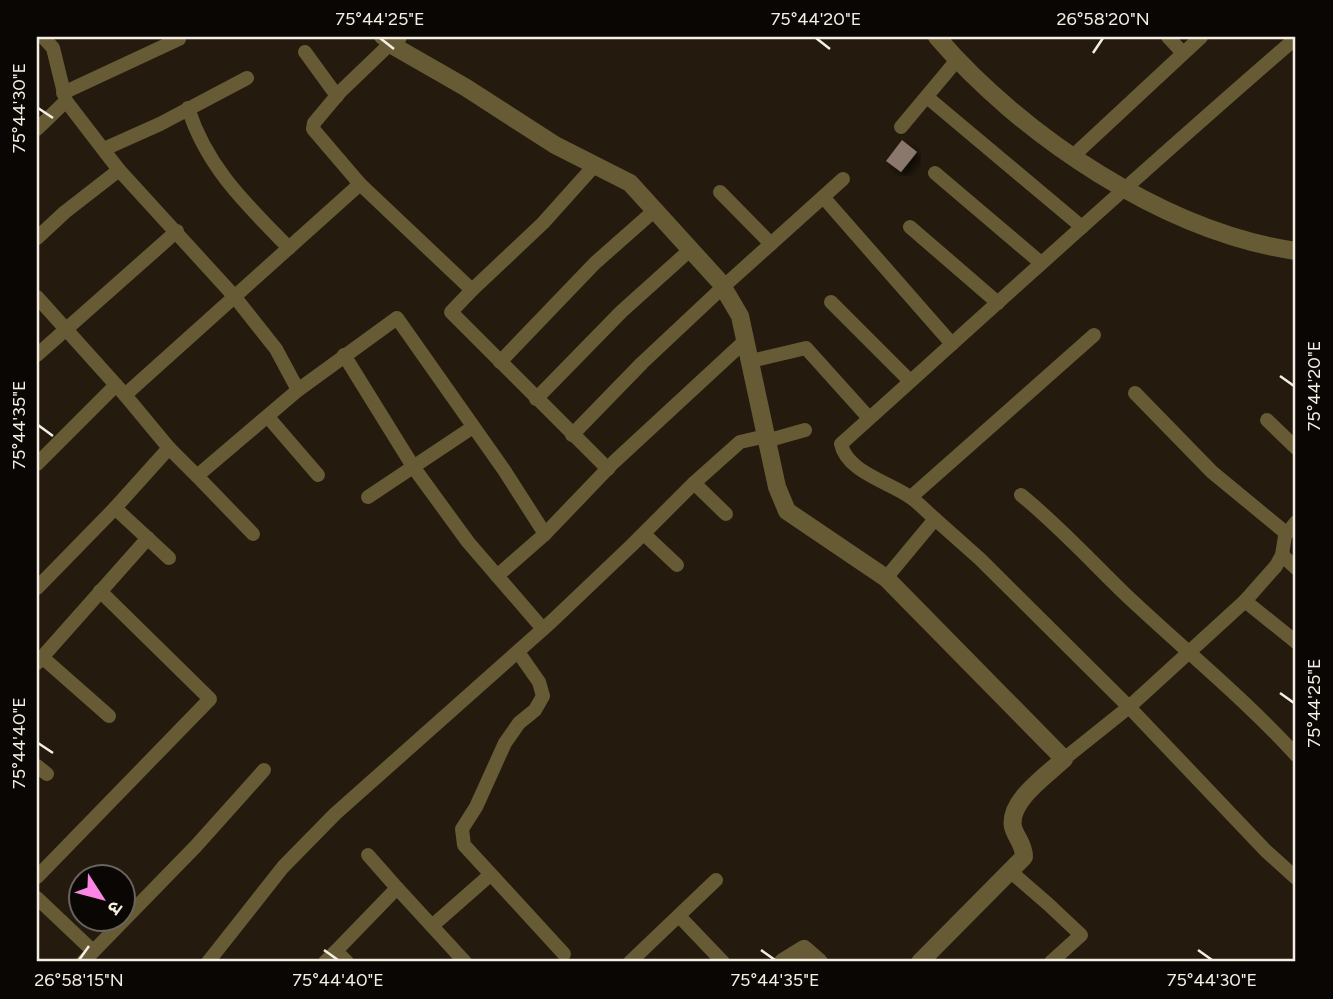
<svg xmlns="http://www.w3.org/2000/svg" width="1333" height="999" font-family="Figtree,'Noto Sans Devanagari',sans-serif">
<style>
.building{fill:#8b786d;filter:url(#shadow)}
.lines{fill:none;stroke-linecap:round;stroke-linejoin:round}
.minor{stroke:#665b35;stroke-width:14}
.tertiary{stroke:#665b35;stroke-width:18}
.ticks{fill:none;stroke:#f5eee5;stroke-width:2.5}
.neatline{fill:none;stroke:#f5eee5;stroke-width:2.5}
.ticks-label{font-size:18px;text-anchor:middle;fill:#f5eee5}
</style>
<defs>
<filter id="shadow"><feDropShadow dx="5.5" dy="5.5" stdDeviation="3.5" flood-color="#0009"/></filter>
</defs>
<rect width="100%" height="100%" fill="#241a0d"/>
<!-- building -->
<polygon class="building" points="902,140 917,152 901,172 886,161"/>
<g class="lines">
<!-- minor -->
<g class="minor">
<polyline points="381,37 390,44 340,92 314,123 313,129 360,184 472,290 543,223 595,165"/>
<polyline points="1168,37 1183,53"/>
<polyline points="305,52 337,96"/>
<polyline points="63,93 179,39"/>
<polyline points="927,97 1082,227"/>
<path d="M188,108C207,168 247,205 289,248"/>
<polyline points="901,127 957,60"/>
<polyline points="37,129 66,101"/>
<polyline points="104,149 160,124 247,78"/>
<polyline points="1073,156 1201,37"/>
<polyline points="935,173 1041,263"/>
<polyline points="720,192 771,244"/>
<polyline points="824,198 952,344"/>
<polyline points="910,227 998,303"/>
<polyline points="37,238 65,212 119,170"/>
<polyline points="472,290 451,312 608,469"/>
<polyline points="37,297 125,395 169,448"/>
<polyline points="831,302 910,381"/>
<polyline points="37,355 177,231"/>
<polyline points="344,355 414,468 468,542 543,629"/>
<polyline points="751,361 806,348 869,418"/>
<polyline points="500,362 595,263 655,210"/>
<polyline points="298,390 397,318 504,470 545,534"/>
<polyline points="1135,393 1212,472 1286,533"/>
<polyline points="125,395 360,184"/>
<polyline points="536,399 621,312 691,249"/>
<polyline points="268,417 318,475"/>
<polyline points="1267,420 1296,448"/>
<polyline points="572,435 642,363 723,287 843,179"/>
<polyline points="766,441 805,430"/>
<polyline points="37,464 116,385"/>
<polyline points="197,476 253,534"/>
<polyline points="694,483 726,514"/>
<path d="M1021,495C1058,525 1091,561 1125,594C1182,648 1243,697 1296,755"/>
<polyline points="368,497 473,427"/>
<polyline points="911,497 1094,335"/>
<polyline points="115,508 169,558"/>
<polyline points="935,519 980,559 1129,707 1266,851 1296,878"/>
<polyline points="644,534 677,565"/>
<polyline points="1282,555 1296,568"/>
<polyline points="497,576 545,534 614,462 746,340"/>
<path d="M886,578L935,519C927,512 919,503 910,497C889,482 847,472 841,444C992,308 1142,171 1296,38"/>
<polyline points="37,588 115,508 169,448 197,476 298,390 276,349 234,296 119,170 66,101 53,48 43,37"/>
<polyline points="1245,601 1296,642"/>
<polyline points="518,652 539,682 543,696 535,710 519,723 505,743 476,807 462,829 464,845 564,954"/>
<polyline points="42,657 109,716"/>
<polyline points="37,663 148,538"/>
<polyline points="1064,759 1129,707 1245,601 1276,566 1282,555 1285,536 1296,522"/>
<polyline points="37,766 47,774"/>
<polyline points="368,855 397,888"/>
<polyline points="1011,872 1048,904 1081,935 1051,962"/>
<polyline points="37,877 210,699 100,591"/>
<polyline points="37,898 93,951"/>
<polyline points="679,916 723,962"/>
<polyline points="432,926 490,875"/>
<polyline points="336,951 397,888 465,962"/>
<polyline points="83,962 196,846 264,770"/>
<polyline points="208,962 283,867 335,814 551,622 632,545 694,483 740,442 766,436"/>
<polyline points="325,962 336,951 347,962"/>
<polyline points="630,962 716,880"/>
</g>
<!-- tertiary -->
<g class="tertiary">
<path d="M398,37L390,44L465,87L555,145L630,183L720,282L740,316L777,487L787,511L886,578L1064,759C1047,775 1008,801 1013,827C1016,838 1024,844 1024,857L920,962"/>
<path d="M937,37C1022,136 1165,232 1296,251"/>
<polyline points="783,962 804,949 819,962"/>
</g>
</g>
<!-- ticks -->
<path class="ticks" d="M380,38L394,49M816,38L830,49M1093,53L1103,38M38,108L53,118M1280,376L1294,386M38,425L53,436M1280,693L1294,703M38,743L53,753M324,950L338,960M761,950L775,960M1198,950L1212,960M79,960L89,946"/>
<!-- border -->
<rect width="1333" height="999" fill="none" stroke="#0a0603" stroke-width="77"/>
<!-- north arrow -->
<g transform="translate(102 898) rotate(126)"><circle r="33" fill="#0a0603" stroke="#68635d" stroke-width="2"/>
<path d="M0-5L12 26L0 18L-12 26Z" fill="#fb86e5"/>
<text y="-10" font-size="19" font-weight="bold" text-anchor="middle" fill="#f5eee5">उ</text>
</g>
<rect x="38" y="38" width="1256" height="922" class="neatline"/>
<g class="ticks-label">
<text x="380" y="25">75°44'25"E</text>
<text x="816" y="25">75°44'20"E</text>
<text x="1103" y="25">26°58'20"N</text>
<text transform="translate(19 108) rotate(-90)" y="6">75°44'30"E</text>
<text transform="translate(1314 386) rotate(-90)" y="6">75°44'20"E</text>
<text transform="translate(19 425) rotate(-90)" y="6">75°44'35"E</text>
<text transform="translate(1314 703) rotate(-90)" y="6">75°44'25"E</text>
<text transform="translate(19 743) rotate(-90)" y="6">75°44'40"E</text>
<text x="79" y="986">26°58'15"N</text>
<text x="338" y="986">75°44'40"E</text>
<text x="775" y="986">75°44'35"E</text>
<text x="1212" y="986">75°44'30"E</text>
</g>
</svg>
